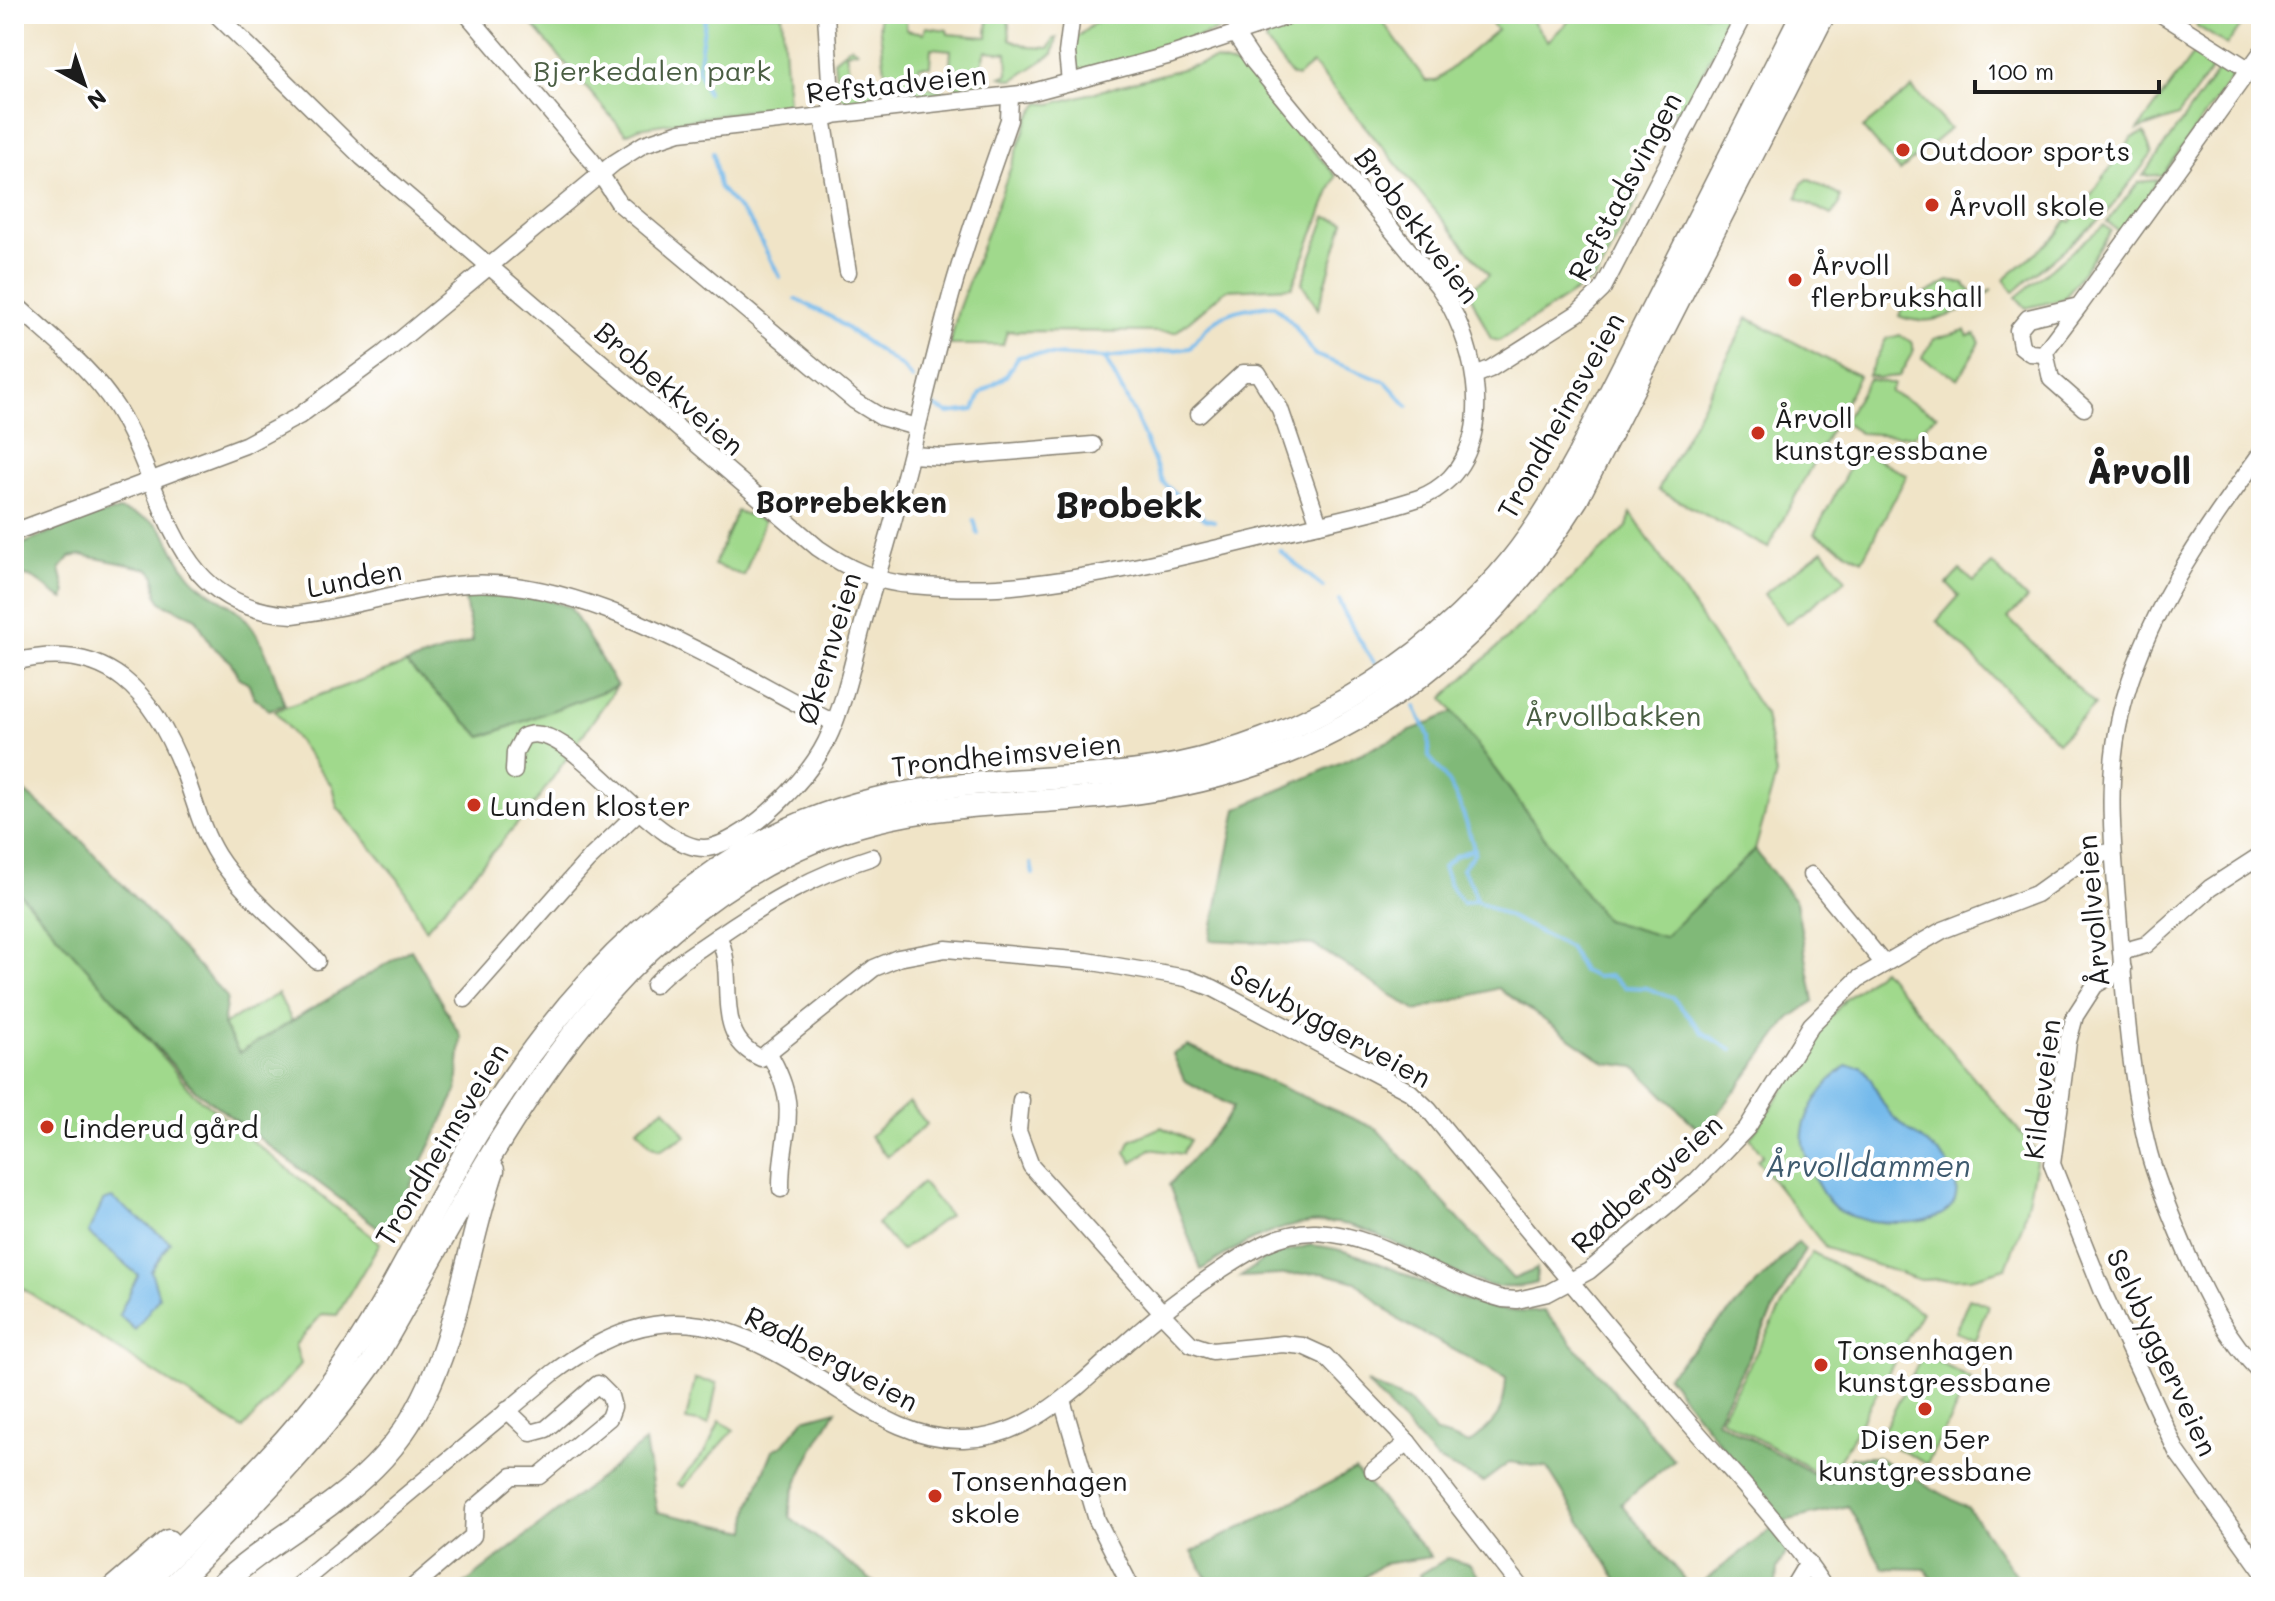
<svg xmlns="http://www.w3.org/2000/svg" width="2275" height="1601" font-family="Mali,sans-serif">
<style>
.green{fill:#a0d98c;stroke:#5e7a54;stroke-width:2}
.forest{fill:#80b978;stroke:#4e6a4a;stroke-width:2}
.water{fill:#74baeb;stroke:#486b84;stroke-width:2}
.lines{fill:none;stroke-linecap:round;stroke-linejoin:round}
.stream{stroke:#74baeb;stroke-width:4}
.minor-casing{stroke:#868072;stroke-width:19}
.highway-casing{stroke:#868072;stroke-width:25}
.minor{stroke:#fff;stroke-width:16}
.highway{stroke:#fff;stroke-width:22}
.poi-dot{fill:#c8321e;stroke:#fff;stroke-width:3}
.labels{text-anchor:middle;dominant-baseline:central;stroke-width:8;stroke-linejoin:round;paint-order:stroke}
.park-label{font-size:28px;fill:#4a5e43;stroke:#fff}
.street-label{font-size:28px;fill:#1c1c1c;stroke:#fff}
.poi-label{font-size:28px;fill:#1c1c1c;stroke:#fff;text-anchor:start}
.neighbourhood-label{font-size:30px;font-weight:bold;fill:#1c1c1c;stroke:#fff}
.water-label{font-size:30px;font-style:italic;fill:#3f5b6f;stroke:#fff}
.district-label{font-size:36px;font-weight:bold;fill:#1c1c1c;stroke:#fff}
</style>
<rect width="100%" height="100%" fill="#fff"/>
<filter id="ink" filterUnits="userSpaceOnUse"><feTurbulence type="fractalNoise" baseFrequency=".0125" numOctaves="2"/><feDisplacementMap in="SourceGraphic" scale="16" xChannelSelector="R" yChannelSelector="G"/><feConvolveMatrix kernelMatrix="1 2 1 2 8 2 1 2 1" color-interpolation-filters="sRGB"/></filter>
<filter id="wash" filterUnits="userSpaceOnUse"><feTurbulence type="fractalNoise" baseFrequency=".006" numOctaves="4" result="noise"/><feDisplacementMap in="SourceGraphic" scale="32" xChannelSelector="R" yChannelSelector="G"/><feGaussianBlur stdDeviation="1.8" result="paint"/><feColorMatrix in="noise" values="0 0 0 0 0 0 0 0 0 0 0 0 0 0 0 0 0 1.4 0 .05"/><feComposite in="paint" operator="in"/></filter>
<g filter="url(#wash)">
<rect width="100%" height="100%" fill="#f0e4c7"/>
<!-- green -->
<g class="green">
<polygon points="523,14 782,14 788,104 639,128 626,134"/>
<path d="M878,14H906V30L924,33L926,27L947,30L948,34L987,37L988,17L981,14H1008L1010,39L1029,47L1049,48L1053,39L1057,38L1053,54L1013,80L1001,77L1008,74L1007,53L986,51L981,68L985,69L984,76L992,77L991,87C976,91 960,95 949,80L951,50L931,48L930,66H919L920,85L963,96L849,104L838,93L834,60L851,46L857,50L846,53L849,71L874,87L876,97L888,95Z"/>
<polygon points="1115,14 1265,14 1157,51 1077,73 1073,69 1076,38 1097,21"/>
<polygon points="1311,14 1377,14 1426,81 1436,81 1497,30 1490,22 1500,14 1527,14 1548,41 1576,14 1733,14 1682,113 1675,109 1631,189 1639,197 1596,278 1499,341 1491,339 1468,290 1489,275 1313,64 1297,77 1291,75 1266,42 1272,28"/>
<polygon points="2194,14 2208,14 2216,20 2221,14 2250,14 2227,45 2197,26"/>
<polygon points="2199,46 2220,58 2178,116 2138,130"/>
<polygon points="1215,60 1241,67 1336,176 1292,287 1226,290 1176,332 1007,331 1003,345 950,345 958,310 1029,118 1040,103 1051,104"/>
<polygon points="2224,62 2231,70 2232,78 2162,175 2143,176"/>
<polygon points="1912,88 1950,129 1900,171 1863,128"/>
<polygon points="2144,133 2152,154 2106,214 2014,292 2004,279 2055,237 2067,220 2071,222 2132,138"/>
<polygon points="1808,179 1840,196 1839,205 1831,215 1797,198 1801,184"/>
<polygon points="2158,180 2127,227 2118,231 2107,222 2139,182"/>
<polygon points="1326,217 1344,222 1318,309 1302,283"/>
<polygon points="2104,225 2111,231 2064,299 2026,308 2016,297"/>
<path d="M1949,281L1964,284L1977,298L1992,290L1984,296L1983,304C1955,312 1929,329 1899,316L1903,306Z"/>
<polygon points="1748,318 1859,376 1768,548 1658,490"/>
<polygon points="1965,330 1968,336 1975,334 1980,342 1958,379 1922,358 1934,339"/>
<polygon points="1900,335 1911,342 1914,350 1899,376 1879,378 1868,375 1886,339"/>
<polygon points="1869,379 1894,384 1890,392 1937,415 1914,436 1860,433 1843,422"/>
<polygon points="1859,450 1907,475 1862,560 1814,534"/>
<polygon points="737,511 764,521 744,576 714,565"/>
<polygon points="1631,513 1765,715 1776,775 1755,850 1664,938 1605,920 1443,698 1627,527"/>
<polygon points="1823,550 1846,580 1786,624 1764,594"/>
<polygon points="1992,564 2027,599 2008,618 2095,705 2058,742 1937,621 1959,596 1947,584 1960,570 1974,582"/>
<polygon points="406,664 482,737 617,686 536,802 426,929 399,880 337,807 332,786 275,711"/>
<polygon points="14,881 193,1093 380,1243 337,1315 322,1314 295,1345 301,1364 243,1429 14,1283"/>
<polygon points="1882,969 2038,1153 2023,1223 2006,1268 1970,1278 1920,1280 1826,1248 1757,1160 1763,1155 1750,1138 1802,1062 1818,1031 1845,1000"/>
<polygon points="278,994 292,1021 239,1053 223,1025"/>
<polygon points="909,1102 927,1124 887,1157 870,1136"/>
<polygon points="665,1108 686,1136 660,1150 650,1145 637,1129"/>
<polygon points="1161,1127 1190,1140 1182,1154 1150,1149 1133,1163 1126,1152 1130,1141"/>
<polygon points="922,1183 949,1215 901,1251 877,1224"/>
<polygon points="1812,1252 1922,1312 1829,1479 1720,1418"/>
<polygon points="1969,1298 1988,1305 1975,1340 1955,1332"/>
<polygon points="1923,1354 1971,1379 1927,1464 1879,1439"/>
<polygon points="695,1379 717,1383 709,1424 686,1420"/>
<polygon points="720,1421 734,1430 683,1487 677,1484 706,1451"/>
</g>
<!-- forest -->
<g class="forest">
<path d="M119,510C177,525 157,532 188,573C201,591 226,600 242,615C265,637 274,676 285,705L269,710L254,697L248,683L239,677L230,661L211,645L196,618L162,603L157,596L155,576L149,569L81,555L70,557L60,569L66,593L64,599C42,590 42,575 14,575V548L71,523Z"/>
<polygon points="463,591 524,593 570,607 617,686 482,737 406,664 473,641"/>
<polygon points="1453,712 1605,920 1664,937 1755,850 1796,902 1814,1001 1790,1018 1703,1134 1635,1067 1606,1063 1498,988 1416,1011 1314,945 1210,940 1237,809"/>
<polygon points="14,783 81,840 227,997 223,1025 239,1053 411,949 461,1037 457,1091 387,1234 195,1090 14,887"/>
<path d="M1188,1046L1377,1129L1513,1279L1537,1269V1283C1500,1293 1483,1285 1449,1270C1419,1257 1380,1233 1349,1225C1295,1213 1243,1242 1201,1270L1169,1185L1225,1121L1233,1107L1184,1080L1173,1054Z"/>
<polygon points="1798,1242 1805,1249 1716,1420 1831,1483 1851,1457 1877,1457 1969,1509 2024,1587 1937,1587 1925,1569 1883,1568 1848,1506 1781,1522 1667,1376"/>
<path d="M1310,1245C1393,1251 1458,1321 1544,1311L1674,1460L1621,1504L1691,1587H1622L1547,1468L1510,1462L1483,1482L1437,1460L1367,1383L1408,1401L1436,1433L1469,1444C1495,1423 1505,1413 1506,1378L1400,1321L1356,1282L1322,1273L1240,1277L1268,1257Z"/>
<path d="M836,1410C822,1435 786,1490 790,1517L880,1587H461L645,1442L657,1512L747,1531L750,1506L773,1450L784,1444L804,1419Z"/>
<polygon points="1355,1470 1431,1557 1382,1564 1358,1582 1359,1587 1212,1587 1192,1552"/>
<polygon points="1774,1527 1789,1548 1777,1569 1776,1587 1696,1587"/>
<polygon points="1448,1558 1470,1565 1487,1587 1433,1587 1419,1575"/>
</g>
<!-- water -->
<g class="water">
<path d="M1846,1066H1861C1875,1080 1877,1097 1889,1112C1908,1136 1944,1146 1954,1177C1974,1235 1869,1227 1841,1212C1828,1204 1821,1192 1815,1179C1811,1167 1805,1156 1803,1144C1799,1117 1826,1081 1846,1066Z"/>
<polygon points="112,1198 170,1242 151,1271 159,1297 135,1330 119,1315 138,1275 88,1233 103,1201"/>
</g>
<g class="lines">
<!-- stream -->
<g class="stream">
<polyline points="706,14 698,68 707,93"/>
<polyline points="713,153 719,187 751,223 780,277"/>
<polyline points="796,299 831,317 903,368 912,379"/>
<path d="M1105,358L1190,348C1216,312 1232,309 1274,305L1294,325L1315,355L1386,382L1408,406"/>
<polyline points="932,405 948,413 974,410 981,393 1006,376 1018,357 1034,354 1105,358 1135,415 1163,483 1205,519 1214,521"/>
<polyline points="974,520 978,534"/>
<polyline points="1280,551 1323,587"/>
<path d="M1339,600C1340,608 1368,655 1375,663"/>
<path d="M1415,707L1429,736V757C1455,785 1465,815 1475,852L1462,869L1472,885L1476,900L1569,947L1582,971L1596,977L1610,976L1625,987L1647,988L1673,998L1702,1032L1732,1050"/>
<polyline points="1475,849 1455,856 1443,867 1449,884 1463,903 1476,900"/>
<polyline points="1031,864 1033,874"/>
</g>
</g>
</g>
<g filter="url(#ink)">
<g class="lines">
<!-- minor casing -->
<g class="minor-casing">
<g id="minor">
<path d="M216,14L362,157L818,548C847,568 877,583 912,585C948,588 986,589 1022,585C1106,576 1190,555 1272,535C1320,523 1372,514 1419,498C1430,494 1441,487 1450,478C1497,429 1473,335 1438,286L1253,61L1235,34"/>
<polyline points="467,14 592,161 619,203 855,401 881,417 916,427"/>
<polyline points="826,14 832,116"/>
<polyline points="2161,14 2250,70"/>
<polyline points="1070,82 1067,53 1072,14"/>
<polyline points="823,117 848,272"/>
<path d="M14,303C49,336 90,366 116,407C169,491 166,608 293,615C351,608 408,588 467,584C587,576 730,670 834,723"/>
<polyline points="2079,306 2043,354 2030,353 2021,346 2018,330 2028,318 2079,306 2261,53"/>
<polyline points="2045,352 2051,379 2084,408"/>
<polyline points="1475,375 1490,369 1578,313 1602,290 1745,14"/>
<polyline points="1199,414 1243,373 1258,373 1280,409 1319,524"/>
<path d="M2261,453C2202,535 2145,613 2121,713C2105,779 2113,845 2118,912C2124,991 2129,1076 2149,1153C2158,1186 2172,1218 2185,1249C2204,1294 2226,1338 2261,1373"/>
<polyline points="911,455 945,457 1093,445"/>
<polyline points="14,532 245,445 299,416 382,355 614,163 644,144 680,132 1029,93 1171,55 1294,14"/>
<path d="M14,662C109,638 154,694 185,775C195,802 202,831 217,855C240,892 286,928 317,961"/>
<path d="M514,771L515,752L523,737C569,712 657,862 712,847C753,835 807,780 826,742C849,696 856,641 872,592C902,499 922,404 947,310C964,246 987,183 1009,120L1010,97"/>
<polyline points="1811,875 1884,964"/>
<path d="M718,936C739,976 709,1035 761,1058L874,968L898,958L946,949L1087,961L1186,978L1213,988L1410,1092L1429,1110C1511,1211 1594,1310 1677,1409C1727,1468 1782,1523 1824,1587"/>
<polyline points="2121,952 2146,945 2210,888 2261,855"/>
<polyline points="2123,969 2095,985 2075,1016 2068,1042 2052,1164 2103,1292 2177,1452 2261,1569"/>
<path d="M654,985C673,965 695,952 718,936C768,902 814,875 872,857"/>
<polyline points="465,999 587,861 637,813"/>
<path d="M768,1052C804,1113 780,1130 781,1189"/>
<polyline points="1021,1100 1018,1131 1031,1166 1162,1312"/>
<polyline points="1161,1313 1191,1344 1212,1351 1283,1344 1303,1346 1325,1356 1408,1442 1521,1587"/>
<polyline points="1062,1400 1097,1520 1131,1587"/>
<polyline points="1373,1471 1408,1442"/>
<path d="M296,1587L553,1373C667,1287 735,1324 843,1393C881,1418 917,1440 964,1439C1037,1438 1089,1374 1140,1331C1166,1308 1194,1288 1222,1269C1251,1250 1280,1231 1316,1232C1382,1235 1440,1283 1503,1299L1517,1300L1548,1293L1589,1271L1697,1180L1747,1128L1811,1025L1858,979L1943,930L2036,894L2085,859L2112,851"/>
<polyline points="413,1587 473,1536 474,1509 512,1476 539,1476 609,1418 613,1407 610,1396 598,1384 546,1429 531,1433 507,1410"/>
<polyline points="1793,1587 1808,1562"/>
</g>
</g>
<!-- highway casing -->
<g class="highway-casing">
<g id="highway">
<polyline points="114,1587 168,1541"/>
<path d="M141,1587C206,1520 278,1456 333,1381C390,1303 429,1212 479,1130C546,1020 634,919 745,852C865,780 976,785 1110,774C1257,763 1400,687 1498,576C1530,540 1555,498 1578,456L1802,14"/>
<path d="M172,1587C242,1515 314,1445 372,1363C482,1175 578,957 784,855C897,798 995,808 1116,795C1319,773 1470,670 1577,499L1824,14"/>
<path d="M219,1587C267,1542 328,1513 374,1467C454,1388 459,1272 493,1170"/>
</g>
</g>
<!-- minor -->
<use href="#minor" class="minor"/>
<!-- highway -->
<use href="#highway" class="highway"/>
</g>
</g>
<!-- markers -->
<g class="poi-dot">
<circle cx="1903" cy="150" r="8"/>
<circle cx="1932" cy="205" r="8"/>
<circle cx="1795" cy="280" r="8"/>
<circle cx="1758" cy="433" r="8"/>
<circle cx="474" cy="805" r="8"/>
<circle cx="47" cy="1127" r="8"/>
<circle cx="1821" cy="1365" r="8"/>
<circle cx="1925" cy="1409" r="8"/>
<circle cx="935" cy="1496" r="8"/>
</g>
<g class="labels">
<!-- park labels -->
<g class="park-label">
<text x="652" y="70">Bjerkedalen park</text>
<text x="1613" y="715">Årvollbakken</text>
</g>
<!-- street labels -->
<g class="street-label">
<text transform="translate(896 83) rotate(-6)">Refstadveien</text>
<text transform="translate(1624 186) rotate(-62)">Refstadsvingen</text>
<text transform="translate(1418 225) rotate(53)">Brobekkveien</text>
<text transform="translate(670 388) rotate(41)">Brobekkveien</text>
<text transform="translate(1560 415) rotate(-61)">Trondheimsveien</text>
<text transform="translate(354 578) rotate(-11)">Lunden</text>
<text transform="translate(828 648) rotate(-73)">Økernveien</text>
<text transform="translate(1006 754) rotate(-6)">Trondheimsveien</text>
<text transform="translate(2092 911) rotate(-95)">Årvollveien</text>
<text transform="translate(1331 1025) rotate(29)">Selvbyggerveien</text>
<text transform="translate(2041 1089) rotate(-83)">Kildeveien</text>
<text transform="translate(441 1144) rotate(-59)">Trondheimsveien</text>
<text transform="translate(1646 1183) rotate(-42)">Rødbergveien</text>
<text transform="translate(2163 1352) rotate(65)">Selvbyggerveien</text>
<text transform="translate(832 1358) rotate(28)">Rødbergveien</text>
</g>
<!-- poi labels -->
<g class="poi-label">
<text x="1919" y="150">Outdoor sports</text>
<text x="1948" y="205">Årvoll skole</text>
<text x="1811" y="264">Årvoll<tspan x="1811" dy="32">flerbrukshall</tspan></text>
<text x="1774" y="417">Årvoll<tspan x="1774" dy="32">kunstgressbane</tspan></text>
<text x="490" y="805">Lunden kloster</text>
<text x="63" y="1127">Linderud gård</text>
<text x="1837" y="1349">Tonsenhagen<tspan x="1837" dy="32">kunstgressbane</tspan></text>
<text x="1925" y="1438" text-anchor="middle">Disen 5er<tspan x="1925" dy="32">kunstgressbane</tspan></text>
<text x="951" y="1480">Tonsenhagen<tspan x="951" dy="32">skole</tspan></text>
</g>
<!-- neighbourhood labels -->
<g class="neighbourhood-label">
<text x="851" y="501">Borrebekken</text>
</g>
<!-- water labels -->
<g class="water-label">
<text x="1868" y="1165">Årvolldammen</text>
</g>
<!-- district labels -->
<g class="district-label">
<text x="2139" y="469">Årvoll</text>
<text x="1129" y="503">Brobekk</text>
</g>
</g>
<!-- margin -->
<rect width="2275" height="1601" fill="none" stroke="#fff" stroke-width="48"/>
<!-- north arrow -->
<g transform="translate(84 84) rotate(140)" stroke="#ffffff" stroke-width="6" paint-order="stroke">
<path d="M0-6L14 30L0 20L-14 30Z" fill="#1c1c1c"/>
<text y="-12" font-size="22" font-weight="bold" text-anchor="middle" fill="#1c1c1c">N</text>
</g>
<!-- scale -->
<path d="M1975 80v12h184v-12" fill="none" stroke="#1c1c1c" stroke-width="4"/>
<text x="1987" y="80" font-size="24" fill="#1c1c1c" stroke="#ffffff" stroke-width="6" paint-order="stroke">100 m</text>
</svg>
